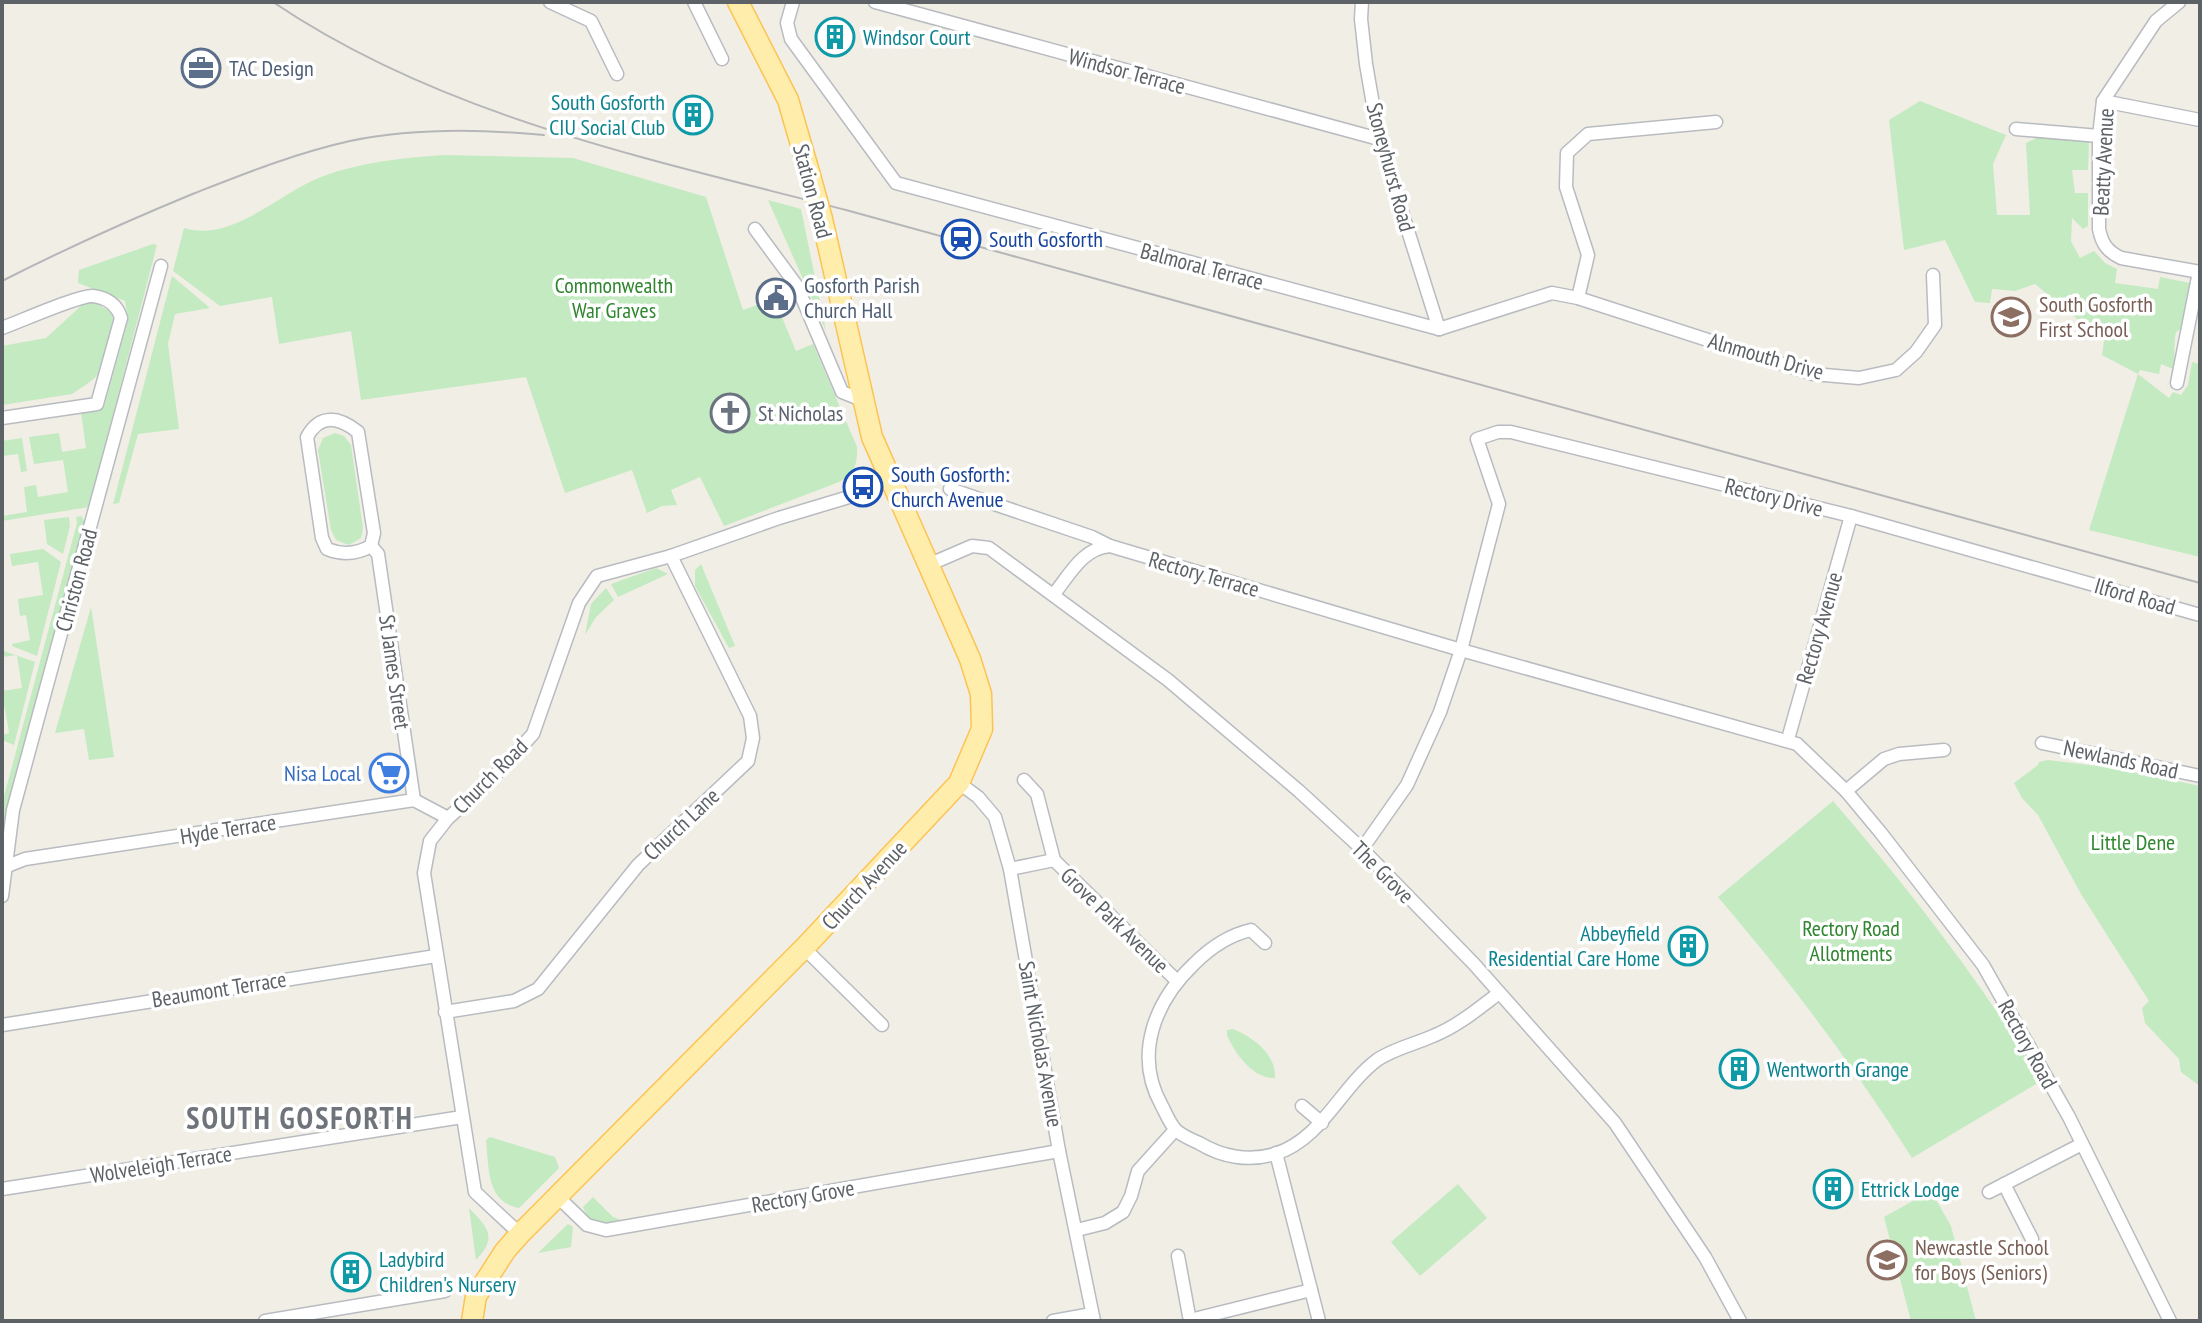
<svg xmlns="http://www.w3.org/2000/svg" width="2202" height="1323" font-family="'PT Sans Narrow',sans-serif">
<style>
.green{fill:#c3eac0}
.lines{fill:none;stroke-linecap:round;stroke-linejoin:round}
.street-casing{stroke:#b8bcc0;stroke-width:15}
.primary-casing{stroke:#fdc352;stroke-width:23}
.street{stroke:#fff;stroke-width:12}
.primary{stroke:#ffedac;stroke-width:20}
.tram{stroke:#b5b6b7;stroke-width:2}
.primary-bridge-casing{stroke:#fdc352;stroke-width:23;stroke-linecap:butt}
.primary-bridge{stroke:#ffedac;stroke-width:20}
.labels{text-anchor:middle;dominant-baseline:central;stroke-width:7;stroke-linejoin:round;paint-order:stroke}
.culture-label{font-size:22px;fill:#0d838f;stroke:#fff;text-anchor:start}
.service-label{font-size:22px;fill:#4e5e75;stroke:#fff;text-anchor:start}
.street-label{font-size:22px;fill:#5d6267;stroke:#fff}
.transit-label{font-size:22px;fill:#164399;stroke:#fff;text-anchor:start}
.park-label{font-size:22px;fill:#2f862e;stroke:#fff}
.education-label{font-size:22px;fill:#785e54;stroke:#fff;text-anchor:start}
.worship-label{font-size:22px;fill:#5b616d;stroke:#fff;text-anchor:start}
.shop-label{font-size:22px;fill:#366cbe;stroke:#fff;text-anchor:end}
.district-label{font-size:30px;font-weight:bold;letter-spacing:2px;fill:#6e7479;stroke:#fff}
</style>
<rect width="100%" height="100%" fill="#f1eee6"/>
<!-- green -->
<g class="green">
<path d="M1920,101L2006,135L1993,164L1997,215H2030L2026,143L2039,137L2089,141L2088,170H2072L2075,193H2088V226L2083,229L2072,218L2071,241L2080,258L2094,251L2105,263L2117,269L2115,283L2158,289L2160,277L2190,283L2181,329L2176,332C2173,345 2176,354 2173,369L2161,364L2159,374L2140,370L2138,374L2169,398L2173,392L2181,395L2188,385L2192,362L2200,364V557L2089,530L2138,374L2102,355L2104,341L2035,284L2015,291L1992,289L1990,303L1975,302L1945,240L1904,250L1889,120Z"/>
<path d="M444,155L573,158L706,197L743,310L768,301L775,317L781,315L796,351L813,344L857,447C858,463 854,475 839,482L724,526L700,477L671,490L677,505L662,506L647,513L632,470L565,493L526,377L361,400L351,331L279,344L272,297L220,306L173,271L184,228C232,243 279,193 321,177C360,162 403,158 444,155Z"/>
<polygon points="768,200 801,209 826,331"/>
<polygon points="153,244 157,245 89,507 2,521 2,516 27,512 24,487 36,485 38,497 68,492 63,460 34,464 29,437 59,433 62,452 86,448 81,412 103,408 105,404 128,320 125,301 78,283 79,270"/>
<polygon points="172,276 210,308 175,314 168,344 179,429 138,434 119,503 113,504"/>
<polygon points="91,301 110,311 114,321 105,354 96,377 87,384 72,394 2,405 2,346 46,338 82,305"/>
<polygon points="335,433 344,436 351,445 363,528 361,538 349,545 336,540 331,530 318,450 323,438"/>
<polygon points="22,438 27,471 21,472 18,454 2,456 2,441"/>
<polygon points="81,516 86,523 6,812 2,833 2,804 77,523 76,517"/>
<polygon points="69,517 70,526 63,554 47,544 44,520"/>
<polygon points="43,549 61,562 37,656 12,646 12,644 30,640 26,615 20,616 18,599 43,595 38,562 12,566 10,554"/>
<polygon points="701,564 735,646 729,648 695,586 695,570"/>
<polygon points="656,568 668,574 618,597 611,584"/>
<polygon points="606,588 614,600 596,617 585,635 591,604"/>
<polygon points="91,607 114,757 89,760 84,729 55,733"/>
<polygon points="2,640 4,651 35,662 14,745 2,740 2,735 9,733 5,708 2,708 2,691 22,688 17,655 2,657"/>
<polygon points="2048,760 2114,768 2200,786 2200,1086 2181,1072 2179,1059 2145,1023 2142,1008 2149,1001 2081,894 2038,815 2022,798 2014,783 2038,765 2039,762"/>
<path d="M1833,801C1909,889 1981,981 2041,1081L1912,1158C1854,1066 1789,980 1718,897Z"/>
<path d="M1233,1029C1253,1037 1276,1054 1275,1078C1253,1079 1235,1054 1227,1035V1030Z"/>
<path d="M490,1137L555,1157L559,1168L519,1208C486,1202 489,1167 486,1140Z"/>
<polygon points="1458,1184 1487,1218 1420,1276 1391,1242"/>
<polygon points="1931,1191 1951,1226 1976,1321 1911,1321 1884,1217"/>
<path d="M593,1197L613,1217L624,1221C607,1224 590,1227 583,1207Z"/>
<path d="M469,1208C488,1228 498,1237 476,1260Z"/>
<polygon points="568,1224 573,1227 571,1247 538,1253"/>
</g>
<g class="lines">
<!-- street casing -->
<g class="street-casing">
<g id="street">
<polyline points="550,2 591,21 617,74"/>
<polyline points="694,2 722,59"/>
<polyline points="793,2 787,23 791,39 896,183 1439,329"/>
<polyline points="875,2 1379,139"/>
<polyline points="1362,2 1361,19 1366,64 1379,139 1439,329"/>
<path d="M2179,2L2156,21L2103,101L2099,136V229C2102,244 2107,251 2121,258L2200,272"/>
<polyline points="2103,101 2200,120"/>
<polyline points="2016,129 2099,136"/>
<polyline points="755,229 797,286 842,392 862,400"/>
<polyline points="1578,298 1588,255 1566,187 1567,153 1588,134 1716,122"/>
<path d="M2,328C19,322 79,295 93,296C107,298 117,304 121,318L97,404L2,418"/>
<polyline points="1439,329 1552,293 1578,298 1813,374 1859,378 1896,370 1916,352 1935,325 1933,275"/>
<polyline points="2177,383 2199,272"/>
<polyline points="950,489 1092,537 1110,546 1461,650 1797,744 1846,791 1881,833 1983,965 2069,1117 2170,1321"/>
<path d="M371,546C357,554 342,555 327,549L322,538L307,437C320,413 339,417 358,432L374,533L371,546L378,554L414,800"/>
<polyline points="928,565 972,546 989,548 1168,680 1299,791 1362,849 1474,964 1615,1123 1705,1257 1740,1321"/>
<path d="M1054,594C1070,574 1083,548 1110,546"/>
<polyline points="1788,739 1851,516"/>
<polyline points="2042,743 2200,776"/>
<polyline points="1024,780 1037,794 1054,860 1176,980"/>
<polyline points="959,783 978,797 995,817 1010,869 1059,1151 1094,1321"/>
<polyline points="1846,791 1884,759 1899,754 1944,750"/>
<polyline points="1362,849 1407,785 1440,712 1461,650 1499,504 1477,439 1498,432 1511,432 1851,516 2200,615"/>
<polyline points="5,867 25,859 414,800 448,818"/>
<polyline points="1010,869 1054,860"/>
<polyline points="2,896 13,810 161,266"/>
<path d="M1265,943L1251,930C1229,935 1210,948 1194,964C1155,1001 1133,1055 1162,1106C1166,1114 1171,1126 1177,1131C1183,1136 1192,1140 1199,1143C1222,1157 1249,1162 1275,1154C1322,1139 1340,1088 1377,1060C1393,1049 1415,1044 1433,1036C1458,1026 1478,1009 1499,993"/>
<polyline points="804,948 882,1025"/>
<polyline points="445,1012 514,1001 538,989 638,865 748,761 753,738 750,716 671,556"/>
<polyline points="2,1025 436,956"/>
<polyline points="1302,1106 1322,1123"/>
<polyline points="1276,1153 1319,1321"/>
<polyline points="2004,1184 2032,1239"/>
<polyline points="2,1189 462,1117"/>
<polyline points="1989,1192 2082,1144"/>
<polyline points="558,1197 587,1225 606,1230 1059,1151"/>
<polyline points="1077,1230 1105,1223 1123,1212 1131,1196 1138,1171 1175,1130"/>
<polyline points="520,1234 475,1192 424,873 430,841 448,818 489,782 533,734 579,603 597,576 671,556 779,518 859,494"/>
<polyline points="1178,1256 1190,1321"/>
<polyline points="1190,1320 1311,1290"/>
<polyline points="265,1321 445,1291"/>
<polyline points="1053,1321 1092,1314"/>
</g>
</g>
<!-- primary casing -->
<g class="primary-casing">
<g id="primary">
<polyline points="738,2 788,100 809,172"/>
<polyline points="472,1321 476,1296 505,1251 520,1234 804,948 959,783 982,729 981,694 970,659 872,437 822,219"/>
</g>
</g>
<!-- street -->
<use href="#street" class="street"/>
<!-- primary -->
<use href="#primary" class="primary"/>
<!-- tram -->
<g class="tram">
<path d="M273,2C443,117 650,159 846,210L2200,583"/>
<path d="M2,281C65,249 129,220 195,193C246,173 296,153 350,141C413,128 480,129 544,135"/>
</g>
<!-- primary-bridge casing -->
<g class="primary-bridge-casing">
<polyline id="primary-bridge" points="809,172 822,219"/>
</g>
<!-- primary-bridge -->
<use href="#primary-bridge" class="primary-bridge"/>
</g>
<!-- icons -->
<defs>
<g id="building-ring" transform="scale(2)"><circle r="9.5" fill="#fff" stroke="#0f9aa8" stroke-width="1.5"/><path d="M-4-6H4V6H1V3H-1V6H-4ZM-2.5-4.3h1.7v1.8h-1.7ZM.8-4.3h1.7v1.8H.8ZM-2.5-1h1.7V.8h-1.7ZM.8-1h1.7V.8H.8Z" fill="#0f9aa8"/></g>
<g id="office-ring" transform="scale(2)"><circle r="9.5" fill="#fff" stroke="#5c6f8a" stroke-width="1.5"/><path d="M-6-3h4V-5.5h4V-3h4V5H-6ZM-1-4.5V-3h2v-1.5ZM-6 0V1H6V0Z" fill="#5c6f8a"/></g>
<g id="station-ring" transform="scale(2)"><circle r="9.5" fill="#fff" stroke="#1a4fb4" stroke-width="1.5"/><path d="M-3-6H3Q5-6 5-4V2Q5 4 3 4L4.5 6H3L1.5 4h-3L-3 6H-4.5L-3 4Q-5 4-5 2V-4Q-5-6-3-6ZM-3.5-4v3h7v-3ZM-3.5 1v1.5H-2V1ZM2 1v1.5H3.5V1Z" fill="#1a4fb4"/></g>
<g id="civic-ring" transform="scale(2)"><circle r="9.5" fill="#fff" stroke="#5c6f8a" stroke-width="1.5"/><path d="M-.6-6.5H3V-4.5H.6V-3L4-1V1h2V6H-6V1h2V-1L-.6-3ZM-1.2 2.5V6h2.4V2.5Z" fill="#5c6f8a"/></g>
<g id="school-ring" transform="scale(2)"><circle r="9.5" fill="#fff" stroke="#8d6e63" stroke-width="1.5"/><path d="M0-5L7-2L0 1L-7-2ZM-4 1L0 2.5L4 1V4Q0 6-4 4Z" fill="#8d6e63"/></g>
<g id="church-ring" transform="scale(2)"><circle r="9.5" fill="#fff" stroke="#6b7280" stroke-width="1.5"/><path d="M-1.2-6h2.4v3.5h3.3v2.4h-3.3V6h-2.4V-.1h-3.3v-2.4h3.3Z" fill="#6b7280"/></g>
<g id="bus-ring" transform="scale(2)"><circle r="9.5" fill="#fff" stroke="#1a4fb4" stroke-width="1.5"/><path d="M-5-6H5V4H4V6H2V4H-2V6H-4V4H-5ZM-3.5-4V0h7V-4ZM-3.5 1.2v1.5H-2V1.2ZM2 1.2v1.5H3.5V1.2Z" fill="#1a4fb4"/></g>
<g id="supermarket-ring" transform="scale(2)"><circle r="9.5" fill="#fff" stroke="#3f7fe0" stroke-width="1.5"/><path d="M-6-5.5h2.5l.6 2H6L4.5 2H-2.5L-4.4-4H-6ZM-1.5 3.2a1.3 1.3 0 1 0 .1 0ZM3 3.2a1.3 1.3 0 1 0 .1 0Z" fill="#3f7fe0"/></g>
</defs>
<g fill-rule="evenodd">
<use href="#building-ring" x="835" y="37"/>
<use href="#office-ring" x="201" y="68"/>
<use href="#building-ring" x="693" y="115"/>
<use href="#station-ring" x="961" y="239"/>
<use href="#civic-ring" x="776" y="298"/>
<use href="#school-ring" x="2011" y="317"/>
<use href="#church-ring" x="730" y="413"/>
<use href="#bus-ring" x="863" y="487"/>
<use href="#supermarket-ring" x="389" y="773"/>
<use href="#building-ring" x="1688" y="946"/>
<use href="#building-ring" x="1739" y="1069"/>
<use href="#building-ring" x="1833" y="1189"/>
<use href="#school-ring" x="1887" y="1260"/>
<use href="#building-ring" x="351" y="1272"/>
</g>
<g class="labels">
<!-- culture labels -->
<g class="culture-label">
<text x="863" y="37">Windsor Court</text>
<text x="665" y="102" text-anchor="end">South Gosforth<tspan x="665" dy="25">CIU Social Club</tspan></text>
<text x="1660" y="933" text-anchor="end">Abbeyfield<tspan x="1660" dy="25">Residential Care Home</tspan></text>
<text x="1767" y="1069">Wentworth Grange</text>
<text x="1861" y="1189">Ettrick Lodge</text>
<text x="379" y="1259">Ladybird<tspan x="379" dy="25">Children's Nursery</tspan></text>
</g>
<!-- service labels -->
<g class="service-label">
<text x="229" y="68">TAC Design</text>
<text x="804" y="285">Gosforth Parish<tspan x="804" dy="25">Church Hall</tspan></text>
</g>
<!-- street labels -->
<g class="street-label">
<text transform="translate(1127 71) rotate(15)">Windsor Terrace</text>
<text transform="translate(2103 162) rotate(-87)">Beatty Avenue</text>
<text transform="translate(1391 167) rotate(75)">Stoneyhurst Road</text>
<text transform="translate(813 191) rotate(75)">Station Road</text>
<text transform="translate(1202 266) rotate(15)">Balmoral Terrace</text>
<text transform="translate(1766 356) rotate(16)">Alnmouth Drive</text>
<text transform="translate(1774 497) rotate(14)">Rectory Drive</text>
<text transform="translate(1204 574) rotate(16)">Rectory Terrace</text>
<text transform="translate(76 580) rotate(-75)">Christon Road</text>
<text transform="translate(2135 596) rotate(16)">Ilford Road</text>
<text transform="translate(1819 628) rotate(-74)">Rectory Avenue</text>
<text transform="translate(395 672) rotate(82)">St James Street</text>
<text transform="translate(2121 759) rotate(12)">Newlands Road</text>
<text transform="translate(490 776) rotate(-45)">Church Road</text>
<text transform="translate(681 824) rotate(-43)">Church Lane</text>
<text transform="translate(228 829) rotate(-9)">Hyde Terrace</text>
<text transform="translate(1383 872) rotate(45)">The Grove</text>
<text transform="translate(864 885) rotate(-47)">Church Avenue</text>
<text transform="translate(1115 920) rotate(44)">Grove Park Avenue</text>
<text transform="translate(219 989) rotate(-9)">Beaumont Terrace</text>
<text transform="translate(1041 1044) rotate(80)">Saint Nicholas Avenue</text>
<text transform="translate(2028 1044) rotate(61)">Rectory Road</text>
<text transform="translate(161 1164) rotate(-9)">Wolveleigh Terrace</text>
<text transform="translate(803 1196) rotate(-10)">Rectory Grove</text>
</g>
<!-- transit labels -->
<g class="transit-label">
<text x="989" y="239">South Gosforth</text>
<text x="891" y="474">South Gosforth:<tspan x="891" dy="25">Church Avenue</tspan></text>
</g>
<!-- park labels -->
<g class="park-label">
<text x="614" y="285">Commonwealth<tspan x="614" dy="25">War Graves</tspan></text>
<text x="2133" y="842">Little Dene</text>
<text x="1851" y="928">Rectory Road<tspan x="1851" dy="25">Allotments</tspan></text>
</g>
<!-- education labels -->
<g class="education-label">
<text x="2039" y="304">South Gosforth<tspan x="2039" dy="25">First School</tspan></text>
<text x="1915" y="1247">Newcastle School<tspan x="1915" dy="25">for Boys (Seniors)</tspan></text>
</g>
<!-- worship labels -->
<g class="worship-label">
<text x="758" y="413">St Nicholas</text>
</g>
<!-- shop labels -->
<g class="shop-label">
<text x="361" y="773">Nisa Local</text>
</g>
<!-- district labels -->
<g class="district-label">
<text x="300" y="1117">SOUTH GOSFORTH</text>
</g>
</g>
<!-- border -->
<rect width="2202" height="1323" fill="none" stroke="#5d6267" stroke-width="8"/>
</svg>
